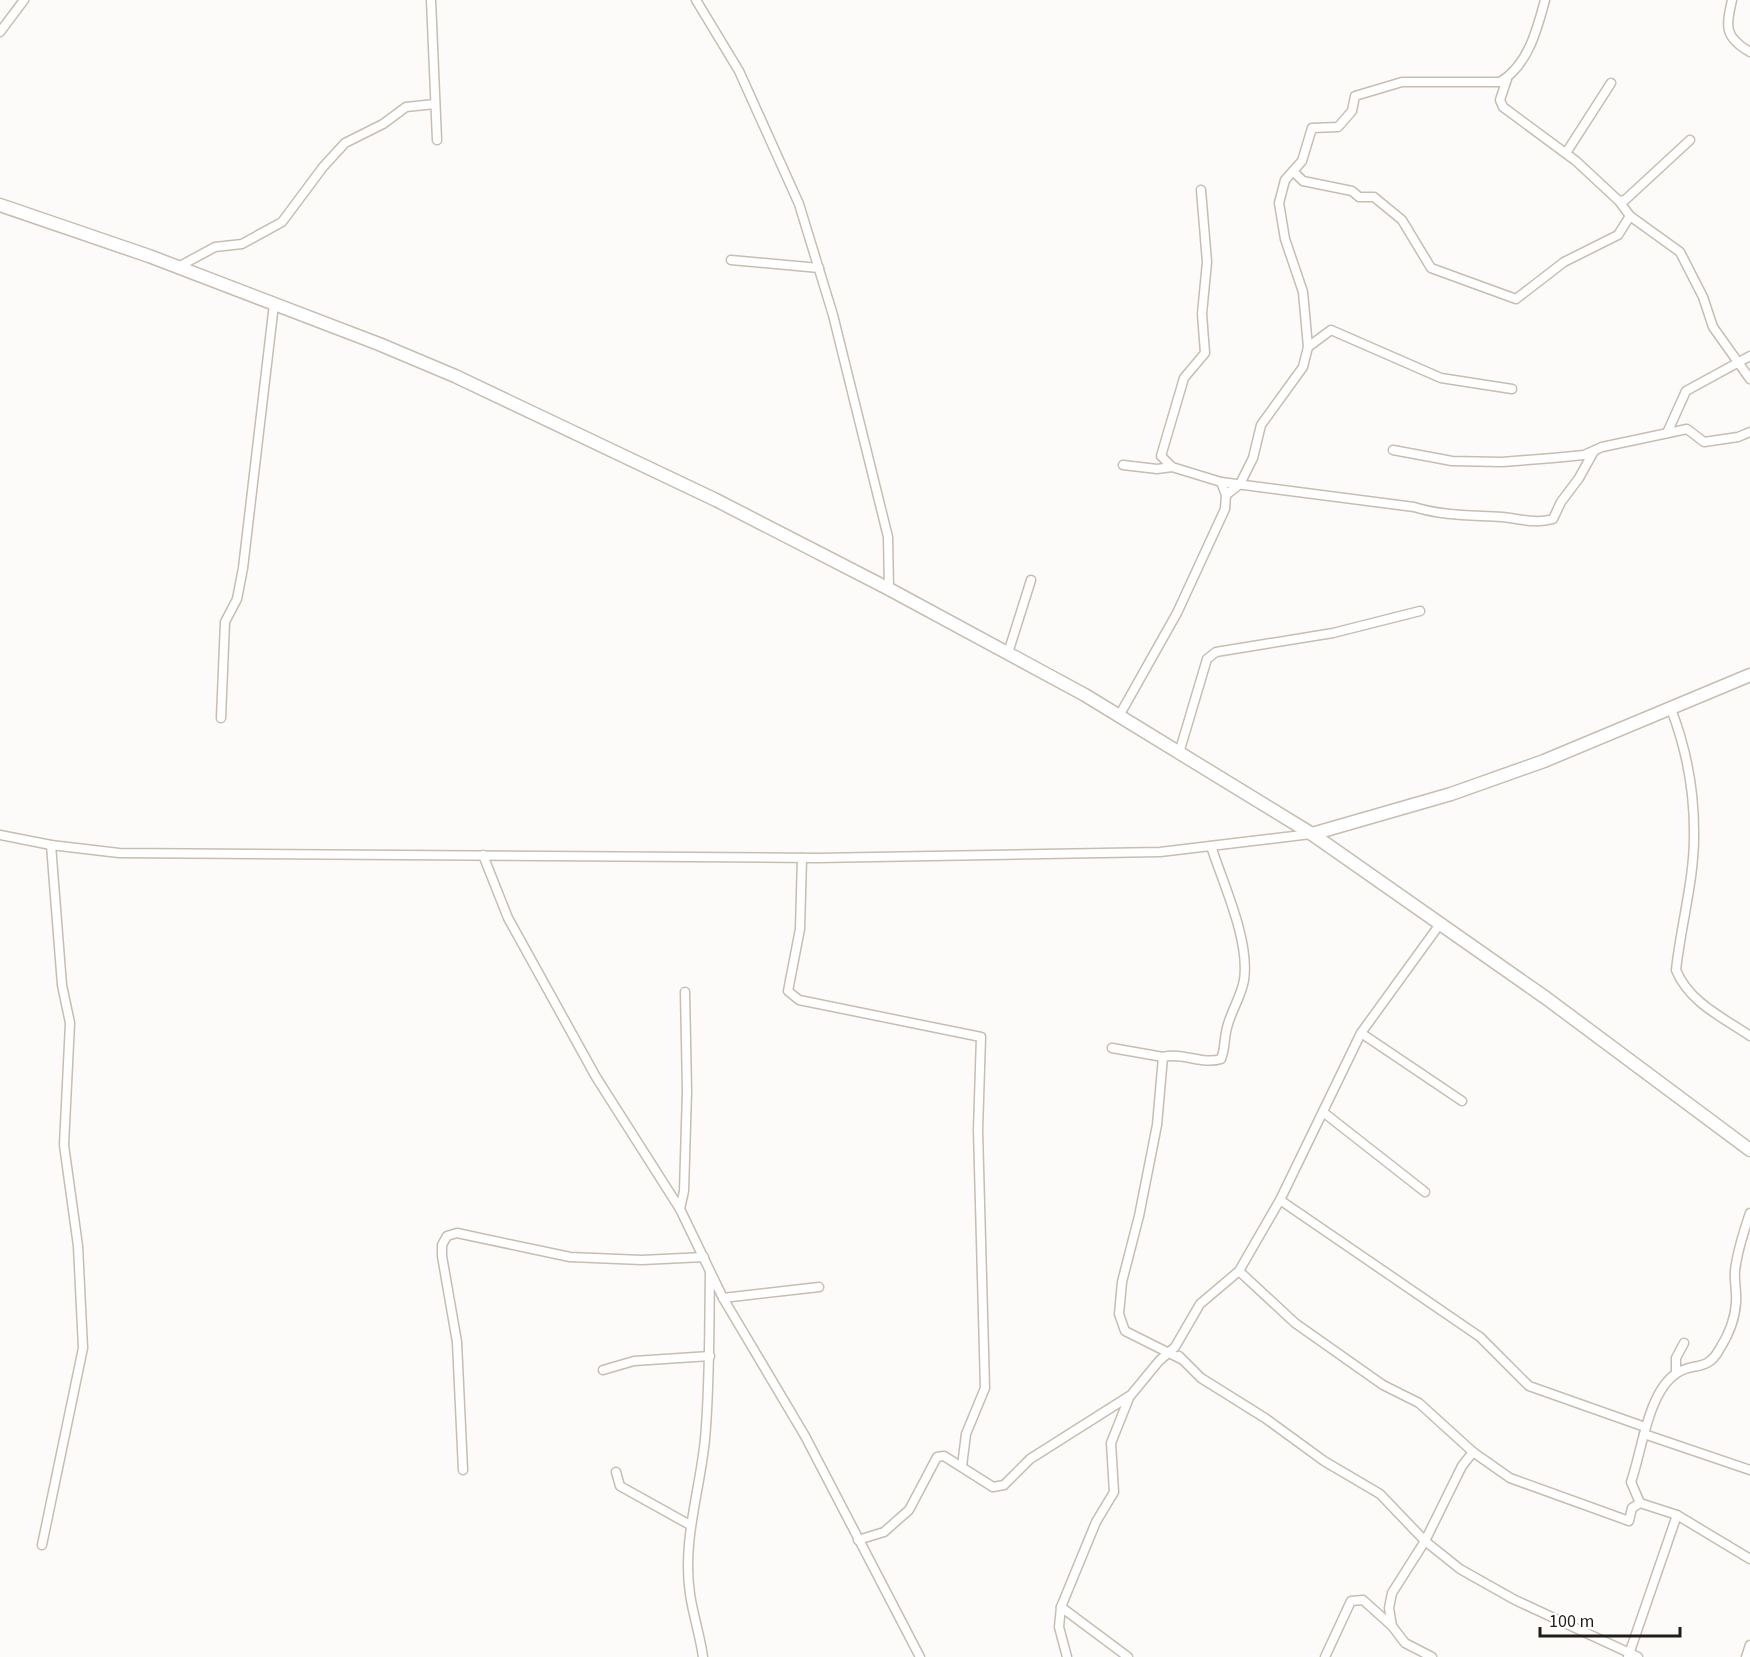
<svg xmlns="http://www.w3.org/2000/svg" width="1750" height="1657" font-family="'Source Sans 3',sans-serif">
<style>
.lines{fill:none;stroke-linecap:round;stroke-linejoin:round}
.street-casing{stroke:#c7bdb2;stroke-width:11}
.secondary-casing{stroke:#c7bdb2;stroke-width:15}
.street{stroke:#fff;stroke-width:8}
.secondary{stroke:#fff;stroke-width:12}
</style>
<rect width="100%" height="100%" fill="#fdfbf9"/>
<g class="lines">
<!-- street casing -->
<g class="street-casing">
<g id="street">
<polyline points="431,0 437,140"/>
<polyline points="696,0 739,71 799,204 833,315 888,537 889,589"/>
<path d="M1732,0C1726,27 1724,37 1750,52"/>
<polyline points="0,32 24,0"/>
<polyline points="1507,79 1500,100 1503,107 1576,161 1619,201 1625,200 1690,140"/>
<polyline points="1566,153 1611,83"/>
<polyline points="1293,171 1303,181 1352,191 1359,197 1374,197 1402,220 1431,268 1516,299 1564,262 1618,235 1630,216"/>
<polyline points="1619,201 1630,216 1680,252 1703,297 1713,327 1750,379"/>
<polyline points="731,260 819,268"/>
<polyline points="178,267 215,247 242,244 282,222 323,167 345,143 383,124 406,107 435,104"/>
<polyline points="1308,347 1331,330 1441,378 1512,389"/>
<polyline points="1667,433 1686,391 1750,356"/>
<polyline points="1393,450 1452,461 1502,462 1553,458 1584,455 1602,447 1687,429 1704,442 1738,437 1750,432"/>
<polyline points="1123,465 1157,469 1172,467"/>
<path d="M1221,482L1414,507C1443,516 1472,515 1502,517C1521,519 1535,524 1553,519L1561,502L1579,478L1594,451"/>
<path d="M1226,495L1240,484L1253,458L1261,425L1303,367L1308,347L1303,292L1285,239L1279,203L1285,180L1302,161L1312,128L1338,127L1352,111L1355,96L1402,82H1500C1528,65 1537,30 1545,0"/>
<polyline points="1008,653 1031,580"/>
<path d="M1671,709C1686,748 1694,789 1694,831C1695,877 1681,924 1676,970C1689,1002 1722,1017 1750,1036"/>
<polyline points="1119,716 1177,613 1225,509 1226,495 1221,482 1172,467 1161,456 1184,378 1205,353 1202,314 1207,262 1201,190"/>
<polyline points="221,718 225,622 237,599 243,568 274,304"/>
<polyline points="1179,753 1207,659 1216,652 1333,633 1420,611"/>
<polyline points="0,835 51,845 119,853 817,858 1160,852 1311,834"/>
<polyline points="483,855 508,918 596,1077 680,1209 723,1298 805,1436 920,1657"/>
<polyline points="802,858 800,929 788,991 799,1000 981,1037 978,1130 985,1388 966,1434 962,1466"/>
<polyline points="1361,1033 1462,1101"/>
<polyline points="1112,1048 1163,1057"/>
<polyline points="1323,1112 1425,1192"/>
<polyline points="1280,1200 1480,1337 1529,1386 1645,1427"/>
<polyline points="680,1209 684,1191 687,1091 685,992"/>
<polyline points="1239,1271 1295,1323 1383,1385 1419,1403 1473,1452 1510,1478 1629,1521 1632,1508 1640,1503 1677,1515 1750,1559"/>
<polyline points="723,1298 819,1287"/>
<polyline points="1179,1356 1201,1378 1265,1418 1324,1461 1380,1494 1425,1541 1460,1569 1515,1600 1638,1657"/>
<path d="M1181,1359L1125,1331L1119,1314L1122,1282L1139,1216L1157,1125L1163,1057C1183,1052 1202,1065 1221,1059C1225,1049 1224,1042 1226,1032C1229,1014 1241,998 1244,980C1250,940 1223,884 1211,846"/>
<polyline points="603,1370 634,1361 710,1356"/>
<polyline points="1676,1373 1676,1358 1684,1343"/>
<polyline points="1644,1434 1750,1470"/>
<polyline points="463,1470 457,1342 442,1256 442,1245 447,1236 457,1233 570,1257 642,1260 704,1257"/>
<polyline points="616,1472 620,1486 690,1525"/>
<path d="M1640,1503L1631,1482C1642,1451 1648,1391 1677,1373C1693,1362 1707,1372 1719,1350C1728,1336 1735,1320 1736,1303C1737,1292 1734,1281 1735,1271C1737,1251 1744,1231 1750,1213"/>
<polyline points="858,1540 884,1532 909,1510 937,1457 944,1456 993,1487 1004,1485 1030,1459 1131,1395 1159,1361 1175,1347 1200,1304 1239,1271 1280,1200 1361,1033 1440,924"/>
<polyline points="42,1545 83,1348 78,1246 64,1145 70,1023 62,985 51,845"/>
<polyline points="1061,1607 1128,1657"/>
<path d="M703,1657C700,1635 693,1615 690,1594C682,1541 700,1491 705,1439C710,1384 709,1329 710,1273"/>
<polyline points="1067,1657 1059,1627 1061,1607 1096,1522 1114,1492 1111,1443 1129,1398"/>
<polyline points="1325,1657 1351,1601 1363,1600 1392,1626"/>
<polyline points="1432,1657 1405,1643 1392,1626 1389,1608 1392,1593 1425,1541 1462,1466 1473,1452"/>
<polyline points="1628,1657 1677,1515"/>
<polyline points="1746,1657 1750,1645"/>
</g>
</g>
<!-- secondary casing -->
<g class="secondary-casing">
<g id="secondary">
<polyline points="0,205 149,256 379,344 455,376 716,500 889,589 1085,695 1312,834 1546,998 1750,1150"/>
<polyline points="1312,834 1451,794 1544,761 1750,675"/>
</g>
</g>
<!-- street -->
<use href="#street" class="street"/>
<!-- secondary -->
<use href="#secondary" class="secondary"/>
</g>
<!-- scale -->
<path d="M1540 1627v9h140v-9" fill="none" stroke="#201c18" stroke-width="3"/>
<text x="1549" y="1627" font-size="18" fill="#201c18" stroke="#ffffff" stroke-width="4.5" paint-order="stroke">100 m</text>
</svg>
